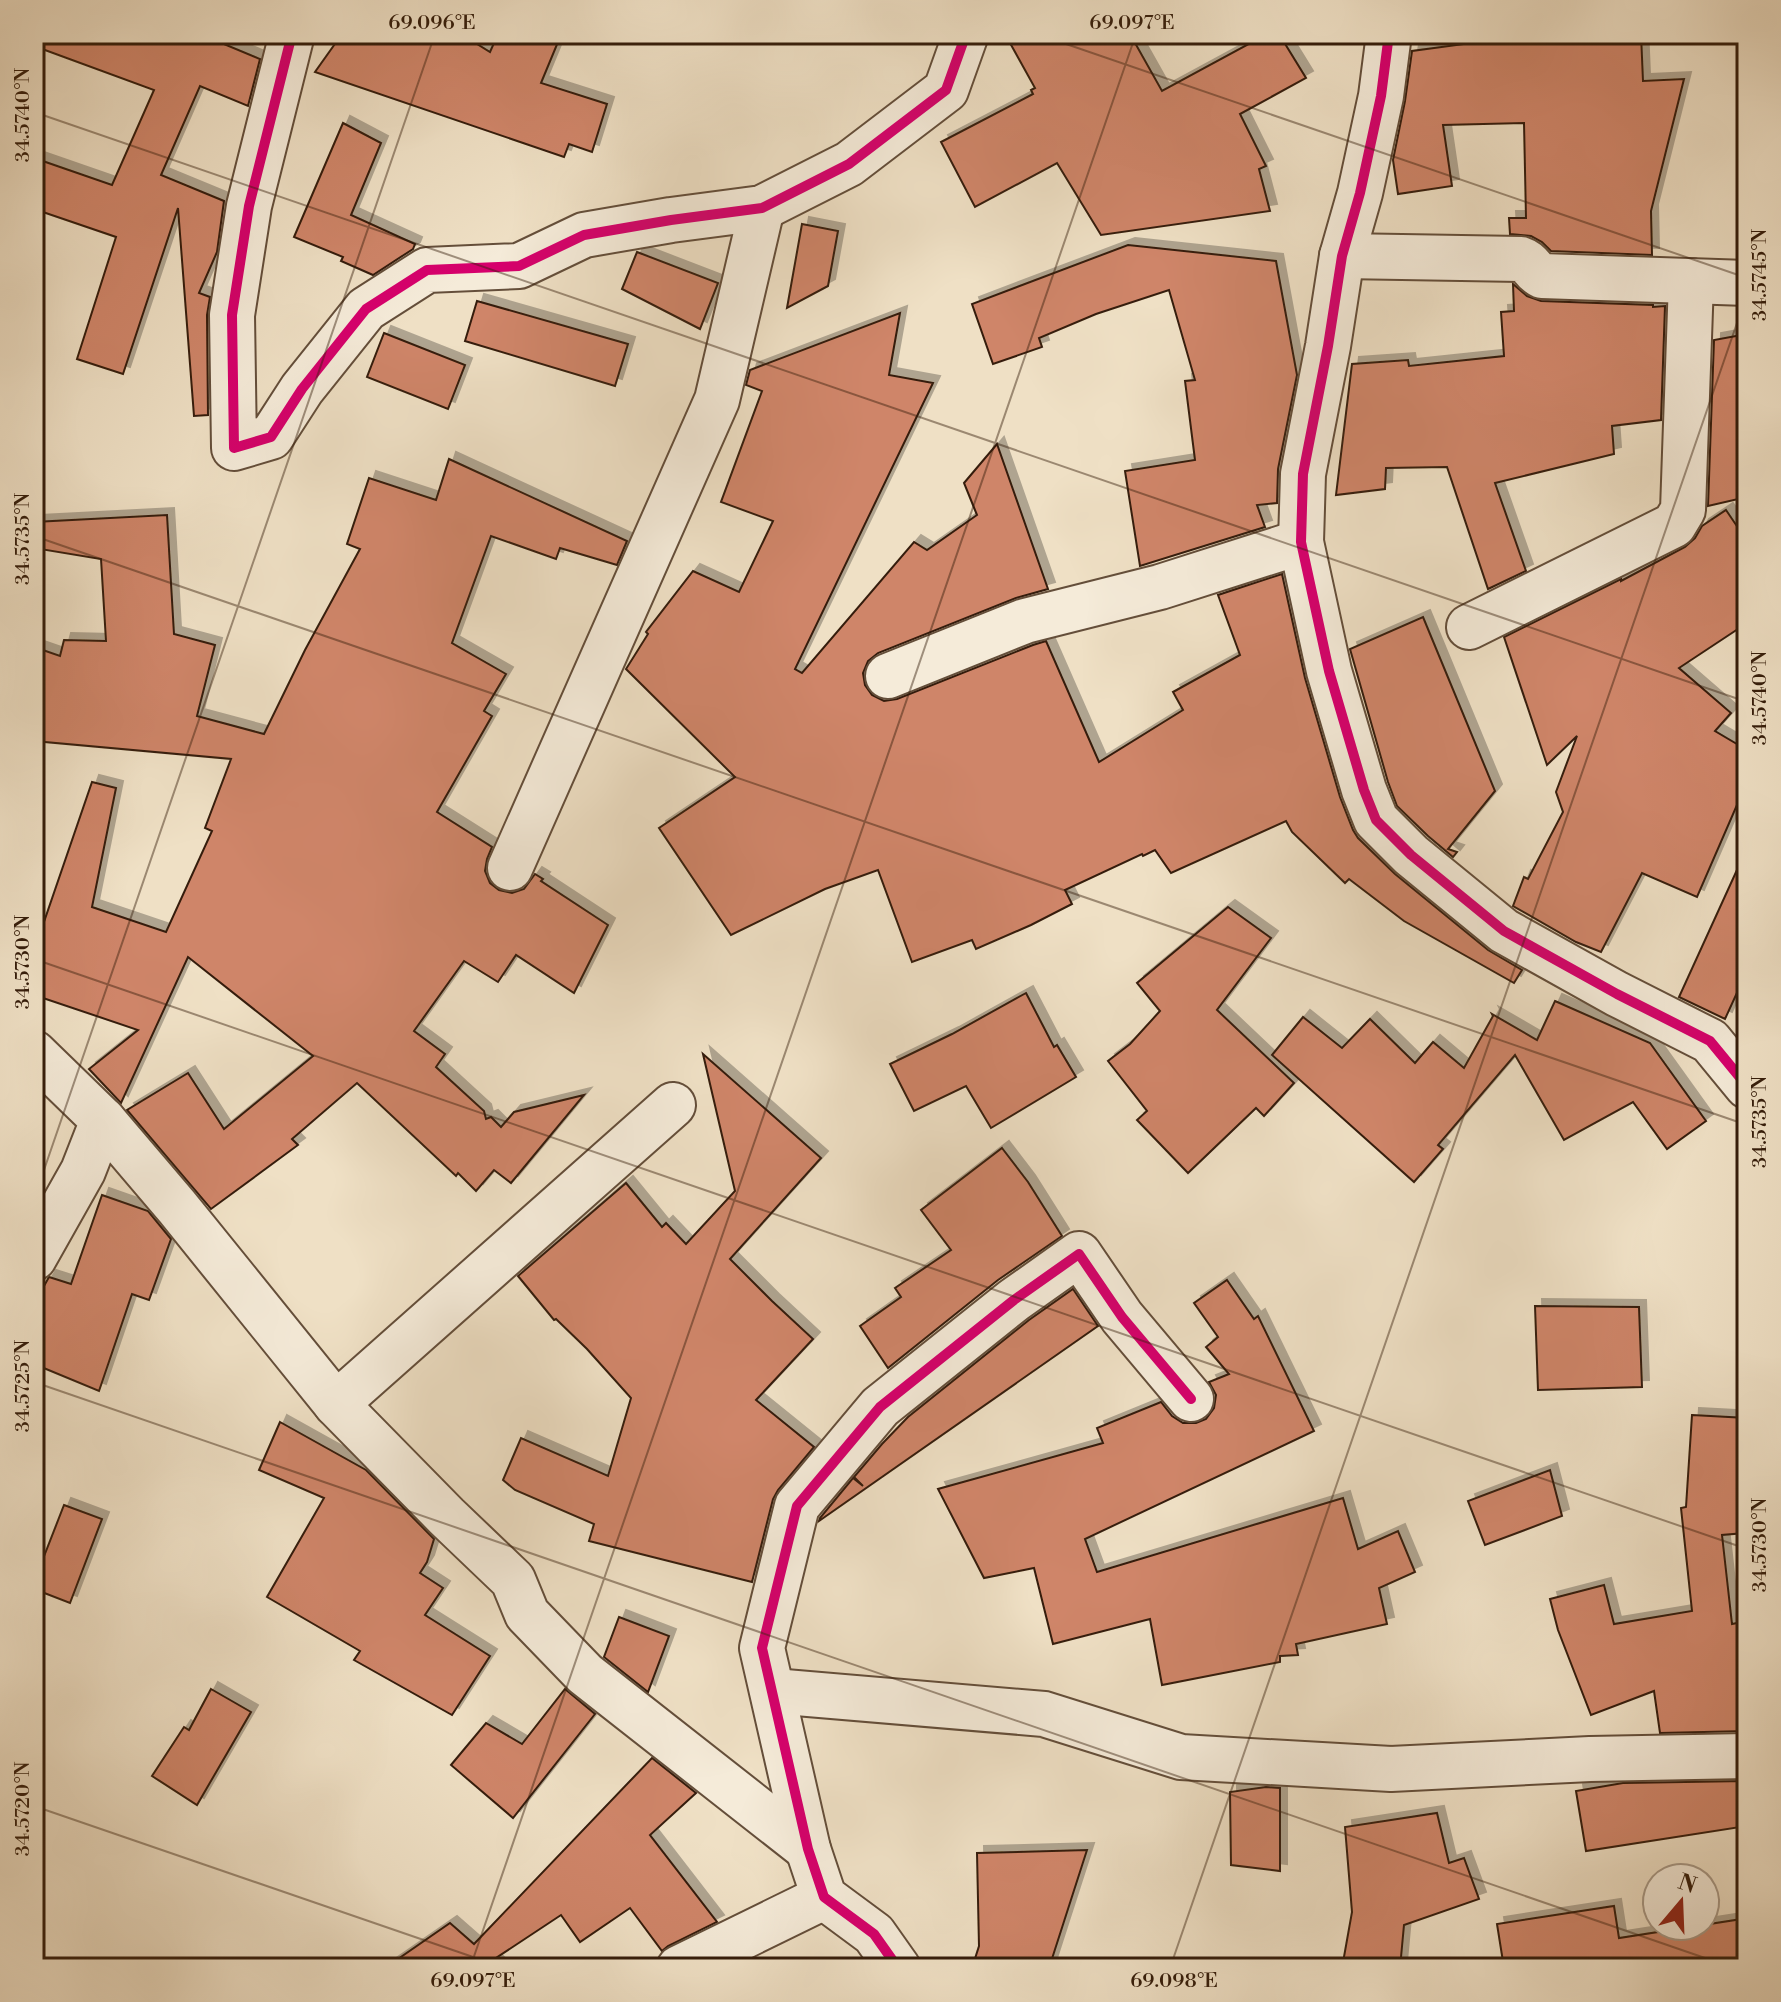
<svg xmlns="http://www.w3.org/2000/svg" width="1781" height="2002" font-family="'Libre Bodoni',serif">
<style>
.building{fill:#cf8569;stroke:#351d0b;stroke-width:2;filter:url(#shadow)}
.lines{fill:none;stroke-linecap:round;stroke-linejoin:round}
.street-casing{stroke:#644e3a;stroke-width:48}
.street{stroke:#f5ebd9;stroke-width:44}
.cycleway-casing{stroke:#f5ebd9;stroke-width:15}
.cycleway{stroke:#d6006c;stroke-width:10}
.ticks{fill:none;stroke:#351d0b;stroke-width:2;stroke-opacity:0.45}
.neatline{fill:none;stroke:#351d0b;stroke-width:3}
.ticks-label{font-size:20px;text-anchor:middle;fill:#351d0b}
</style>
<defs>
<filter id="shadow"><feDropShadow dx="7" dy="-7" stdDeviation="0" flood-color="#0004"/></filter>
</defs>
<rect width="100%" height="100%" fill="#efe0c5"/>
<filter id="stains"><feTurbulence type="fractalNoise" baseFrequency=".0025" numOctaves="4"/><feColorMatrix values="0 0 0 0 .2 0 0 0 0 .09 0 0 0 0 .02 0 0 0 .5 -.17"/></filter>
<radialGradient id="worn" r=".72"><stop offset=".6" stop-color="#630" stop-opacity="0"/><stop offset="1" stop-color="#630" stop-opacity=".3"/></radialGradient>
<!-- building -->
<g class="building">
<polygon points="34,34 200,34 260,59 248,106 200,86 161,175 224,201 217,252 199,293 210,297 207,315 208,415 194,416 178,208 123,374 77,359 116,237 34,209 34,158 112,185 154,90 34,46"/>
<polygon points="342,34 461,34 490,52 498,34 537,34 558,42 541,83 607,104 592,152 569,144 564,157 315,72"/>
<polygon points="1005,34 1130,34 1162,91 1267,34 1279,34 1306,78 1240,114 1266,166 1259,169 1270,211 1101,235 1057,163 975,207 941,142 1033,94 1031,90 1035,88"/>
<polygon points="1471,34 1641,34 1643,81 1684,79 1651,211 1652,255 1551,251 1542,242 1531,236 1510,234 1509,218 1526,218 1524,123 1443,125 1452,186 1398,194 1393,160 1405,101 1412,51 1472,43"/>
<polygon points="343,123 381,143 351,215 415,244 413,249 373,275 341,261 343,257 294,237"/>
<polygon points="802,224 838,231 828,286 787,308"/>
<polygon points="1128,245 1276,261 1297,375 1278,469 1277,503 1257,505 1265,527 1140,566 1125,471 1195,460 1185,381 1195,380 1169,290 1096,314 1039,338 1042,347 993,364 972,304"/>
<polygon points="637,252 718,283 700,329 622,289"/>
<polygon points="1513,284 1527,296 1541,301 1653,305 1653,307 1665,306 1661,420 1612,426 1614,454 1495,483 1526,571 1488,589 1447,467 1386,468 1385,489 1336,495 1352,364 1408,360 1409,366 1504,356 1501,312 1514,311"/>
<polygon points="477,301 628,344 615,386 465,341"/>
<polygon points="900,313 889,375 933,383 795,669 802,673 914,542 927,550 977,515 964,483 997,444 1048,589 1016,598 878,653 868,661 863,673 865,685 872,695 884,701 897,699 1033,645 1046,641 1099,762 1183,710 1173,692 1240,655 1218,595 1282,574 1305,678 1340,797 1353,830 1358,838 1395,874 1488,950 1522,970 1514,983 1404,921 1349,879 1345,883 1292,832 1286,821 1171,873 1155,850 1143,856 1142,854 1065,890 1072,904 1031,925 976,949 972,940 912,962 878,870 825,889 731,935 659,828 735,777 626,669 648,634 646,632 693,571 739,592 773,521 721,502 762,391 746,385 750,370"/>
<polygon points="384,333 465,365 448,409 367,377"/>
<polygon points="1747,334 1747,497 1708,506 1714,340"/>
<polygon points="449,459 627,541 617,565 560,548 556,559 491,536 452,643 506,674 484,711 492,716 437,812 492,847 487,859 485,871 490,883 499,890 512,893 524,889 535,874 543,879 541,881 608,925 574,993 516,955 498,982 464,961 414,1031 445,1054 436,1067 484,1111 486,1119 491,1117 501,1127 514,1112 584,1095 511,1183 494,1170 476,1191 458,1173 456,1176 357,1083 292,1139 298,1145 211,1209 127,1110 188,1073 224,1129 313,1056 188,957 121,1103 89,1069 138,1030 34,995 34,951 92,782 116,788 92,907 166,932 212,831 205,828 231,759 34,741 34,647 60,656 64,640 106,641 101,559 34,548 34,522 167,515 174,634 215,645 197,716 264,734 305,650 360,549 347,544 369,478 436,500"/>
<polygon points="1726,510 1747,541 1747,623 1679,668 1731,713 1715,731 1747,750 1747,782 1697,897 1642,873 1601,952 1576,942 1513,906 1524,877 1528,879 1563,812 1556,792 1577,736 1547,765 1504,637 1621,579 1621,581 1685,547 1695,538 1702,526"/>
<polygon points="1423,617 1495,791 1448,849 1457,852 1453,857 1428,836 1397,806 1388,782 1350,649"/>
<polygon points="1747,848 1747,971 1725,1019 1679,997"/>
<polygon points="1228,907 1271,938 1217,1010 1294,1083 1264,1116 1256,1108 1188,1173 1137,1120 1147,1111 1108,1061 1130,1044 1160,1011 1137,983"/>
<polygon points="1026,993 1054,1047 1057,1045 1076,1077 991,1128 966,1086 914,1111 890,1064 952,1034"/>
<polygon points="1555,1001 1650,1043 1706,1121 1667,1149 1633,1102 1564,1140 1515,1055 1438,1145 1443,1149 1414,1182 1272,1055 1303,1017 1342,1048 1370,1019 1415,1063 1433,1042 1464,1068 1493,1016 1492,1014 1537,1040"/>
<polygon points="703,1054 821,1158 730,1259 772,1301 813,1339 756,1400 814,1447 778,1490 773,1499 752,1582 589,1541 594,1524 515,1490 503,1480 521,1438 608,1476 631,1398 587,1349 556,1319 554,1320 518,1276 626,1183 662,1227 666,1223 686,1244 735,1191"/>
<polygon points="1002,1148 1028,1182 1062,1236 998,1280 888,1368 860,1326 901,1297 895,1288 951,1250 921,1210"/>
<polygon points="102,1195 148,1211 171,1239 149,1300 132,1294 99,1391 34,1364 34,1304 49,1277 71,1284"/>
<polygon points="1227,1280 1254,1319 1258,1316 1314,1431 1085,1539 1097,1572 1343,1498 1358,1549 1398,1531 1415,1572 1379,1588 1387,1624 1296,1644 1298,1655 1280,1656 1280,1662 1162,1685 1150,1619 1053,1644 1034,1568 984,1578 938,1489 1103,1443 1097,1428 1161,1402 1172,1416 1183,1423 1196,1423 1206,1419 1214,1408 1216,1395 1209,1382 1229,1374 1206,1347 1218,1337 1194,1303"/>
<polygon points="1073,1289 1098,1326 819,1521 820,1518 853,1478 863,1486 854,1477 882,1444 908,1417 1029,1320"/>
<polygon points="1535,1306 1639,1307 1642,1387 1538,1390"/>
<polygon points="1692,1415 1747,1418 1747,1465 1738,1464 1745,1533 1722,1535 1732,1624 1747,1621 1747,1731 1660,1733 1654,1691 1591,1715 1558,1630 1550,1599 1604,1585 1614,1624 1692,1611 1681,1508 1686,1507"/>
<polygon points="280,1422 366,1470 434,1539 427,1562 420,1573 443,1588 425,1615 490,1656 452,1715 354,1660 360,1651 267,1597 324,1498 259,1470"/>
<polygon points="1550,1470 1562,1516 1485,1545 1468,1501"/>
<polygon points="64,1505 102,1519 70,1603 34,1589 34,1582"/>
<polygon points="619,1617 669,1636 648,1692 604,1657"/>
<polygon points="211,1689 251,1712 197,1805 152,1776 184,1727 189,1730"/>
<polygon points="565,1689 595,1714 513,1818 451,1765 486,1723 522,1744"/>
<polygon points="652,1758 696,1793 650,1835 717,1922 668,1946 662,1951 630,1908 580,1942 561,1915 493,1960 501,1968 385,1968 450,1923 474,1944"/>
<polygon points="1747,1781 1747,1826 1586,1851 1576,1791 1623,1783"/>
<polygon points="1266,1787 1280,1788 1280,1871 1231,1865 1230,1792"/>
<polygon points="1437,1813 1449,1863 1464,1858 1479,1899 1404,1925 1400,1968 1342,1968 1352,1912 1345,1827"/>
<polygon points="1087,1850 1049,1968 972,1968 979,1946 977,1853"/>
<polygon points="1614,1906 1619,1938 1742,1919 1747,1949 1747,1968 1504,1968 1497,1924"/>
</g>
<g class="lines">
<!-- street casing -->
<g class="street-casing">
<g id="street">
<polyline points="292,34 249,206 232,315 234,448 271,437 302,389 366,309 427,270 519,266 584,235 671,220 762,208 849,164 946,90 966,34"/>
<polyline points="1389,34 1381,96 1360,193 1342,256 1328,346 1303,474 1301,542 1329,671 1364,790 1376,820 1411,855 1504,931 1617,994 1710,1041 1747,1086"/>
<path d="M1342,256L1521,259C1533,263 1532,272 1542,276L1747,283"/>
<polyline points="1469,627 1674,525 1683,510 1691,281"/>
<polyline points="888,676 1025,621 1160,587 1301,542"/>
<polyline points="510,868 717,400 762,208"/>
<polyline points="34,1053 103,1120 83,1171 34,1258"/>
<polyline points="103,1120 177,1207 336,1404 446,1516 513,1580 527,1614 585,1674 808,1849"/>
<polyline points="336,1404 673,1105"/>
<polyline points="773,1691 1044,1714 1181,1757 1391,1769 1590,1759 1747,1756"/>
<polyline points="679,1968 824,1897"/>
<polyline points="898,1968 874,1934 824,1897 808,1849 762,1648 797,1506 880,1407 1014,1300 1079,1254 1122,1317 1191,1399"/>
</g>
</g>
<!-- street -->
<use href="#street" class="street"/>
<!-- cycleway casing -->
<g class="cycleway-casing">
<g id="cycleway">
<polyline points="292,34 249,206 232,315 234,448 271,437 302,389 366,309 427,270 519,266 584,235 671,220 762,208 849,164 946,90 966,34"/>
<polyline points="1389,34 1381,96 1360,193 1342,256 1328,346 1303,474 1301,542 1329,671 1364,790 1376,820 1411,855 1504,931 1617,994 1710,1041 1747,1086"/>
<polyline points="898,1968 874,1934 824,1897 808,1849 762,1648 797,1506 880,1407 1014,1300 1079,1254 1122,1317 1191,1399"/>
</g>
</g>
<!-- cycleway -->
<use href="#cycleway" class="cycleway"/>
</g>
<!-- ticks -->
<path class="ticks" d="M1037,34L1747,278M34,112L1747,702M34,536L1747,1125M34,959L1747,1549M34,1199L435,34M34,1382L1734,1968M34,1806L505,1968M470,1968L1136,34M1170,1968L1747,294"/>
<!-- margin -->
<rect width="1781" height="2002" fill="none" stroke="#efe0c5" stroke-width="88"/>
<!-- north arrow -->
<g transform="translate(1681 1902) rotate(19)"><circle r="38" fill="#f5ebd9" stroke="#a89987" stroke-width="2"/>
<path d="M0-6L14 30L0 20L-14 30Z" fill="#8f2418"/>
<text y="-12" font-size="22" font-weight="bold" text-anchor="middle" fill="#351d0b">N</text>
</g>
<rect x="44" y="44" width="1693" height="1914" class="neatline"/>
<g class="ticks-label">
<text x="432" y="29">69.096°E</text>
<text x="1132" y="29">69.097°E</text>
<text transform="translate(22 115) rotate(-90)" y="7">34.5740°N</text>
<text transform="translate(1759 275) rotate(-90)" y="7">34.5745°N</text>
<text transform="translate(22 539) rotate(-90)" y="7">34.5735°N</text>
<text transform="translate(1759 698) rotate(-90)" y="7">34.5740°N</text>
<text transform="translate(22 962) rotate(-90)" y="7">34.5730°N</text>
<text transform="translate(1759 1122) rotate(-90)" y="7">34.5735°N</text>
<text transform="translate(22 1386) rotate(-90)" y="7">34.5725°N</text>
<text transform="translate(1759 1545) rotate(-90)" y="7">34.5730°N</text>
<text transform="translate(22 1809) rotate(-90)" y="7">34.5720°N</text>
<text x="473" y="1987">69.097°E</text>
<text x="1174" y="1987">69.098°E</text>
</g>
<rect width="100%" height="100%" filter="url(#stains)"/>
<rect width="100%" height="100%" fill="url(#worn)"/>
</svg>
